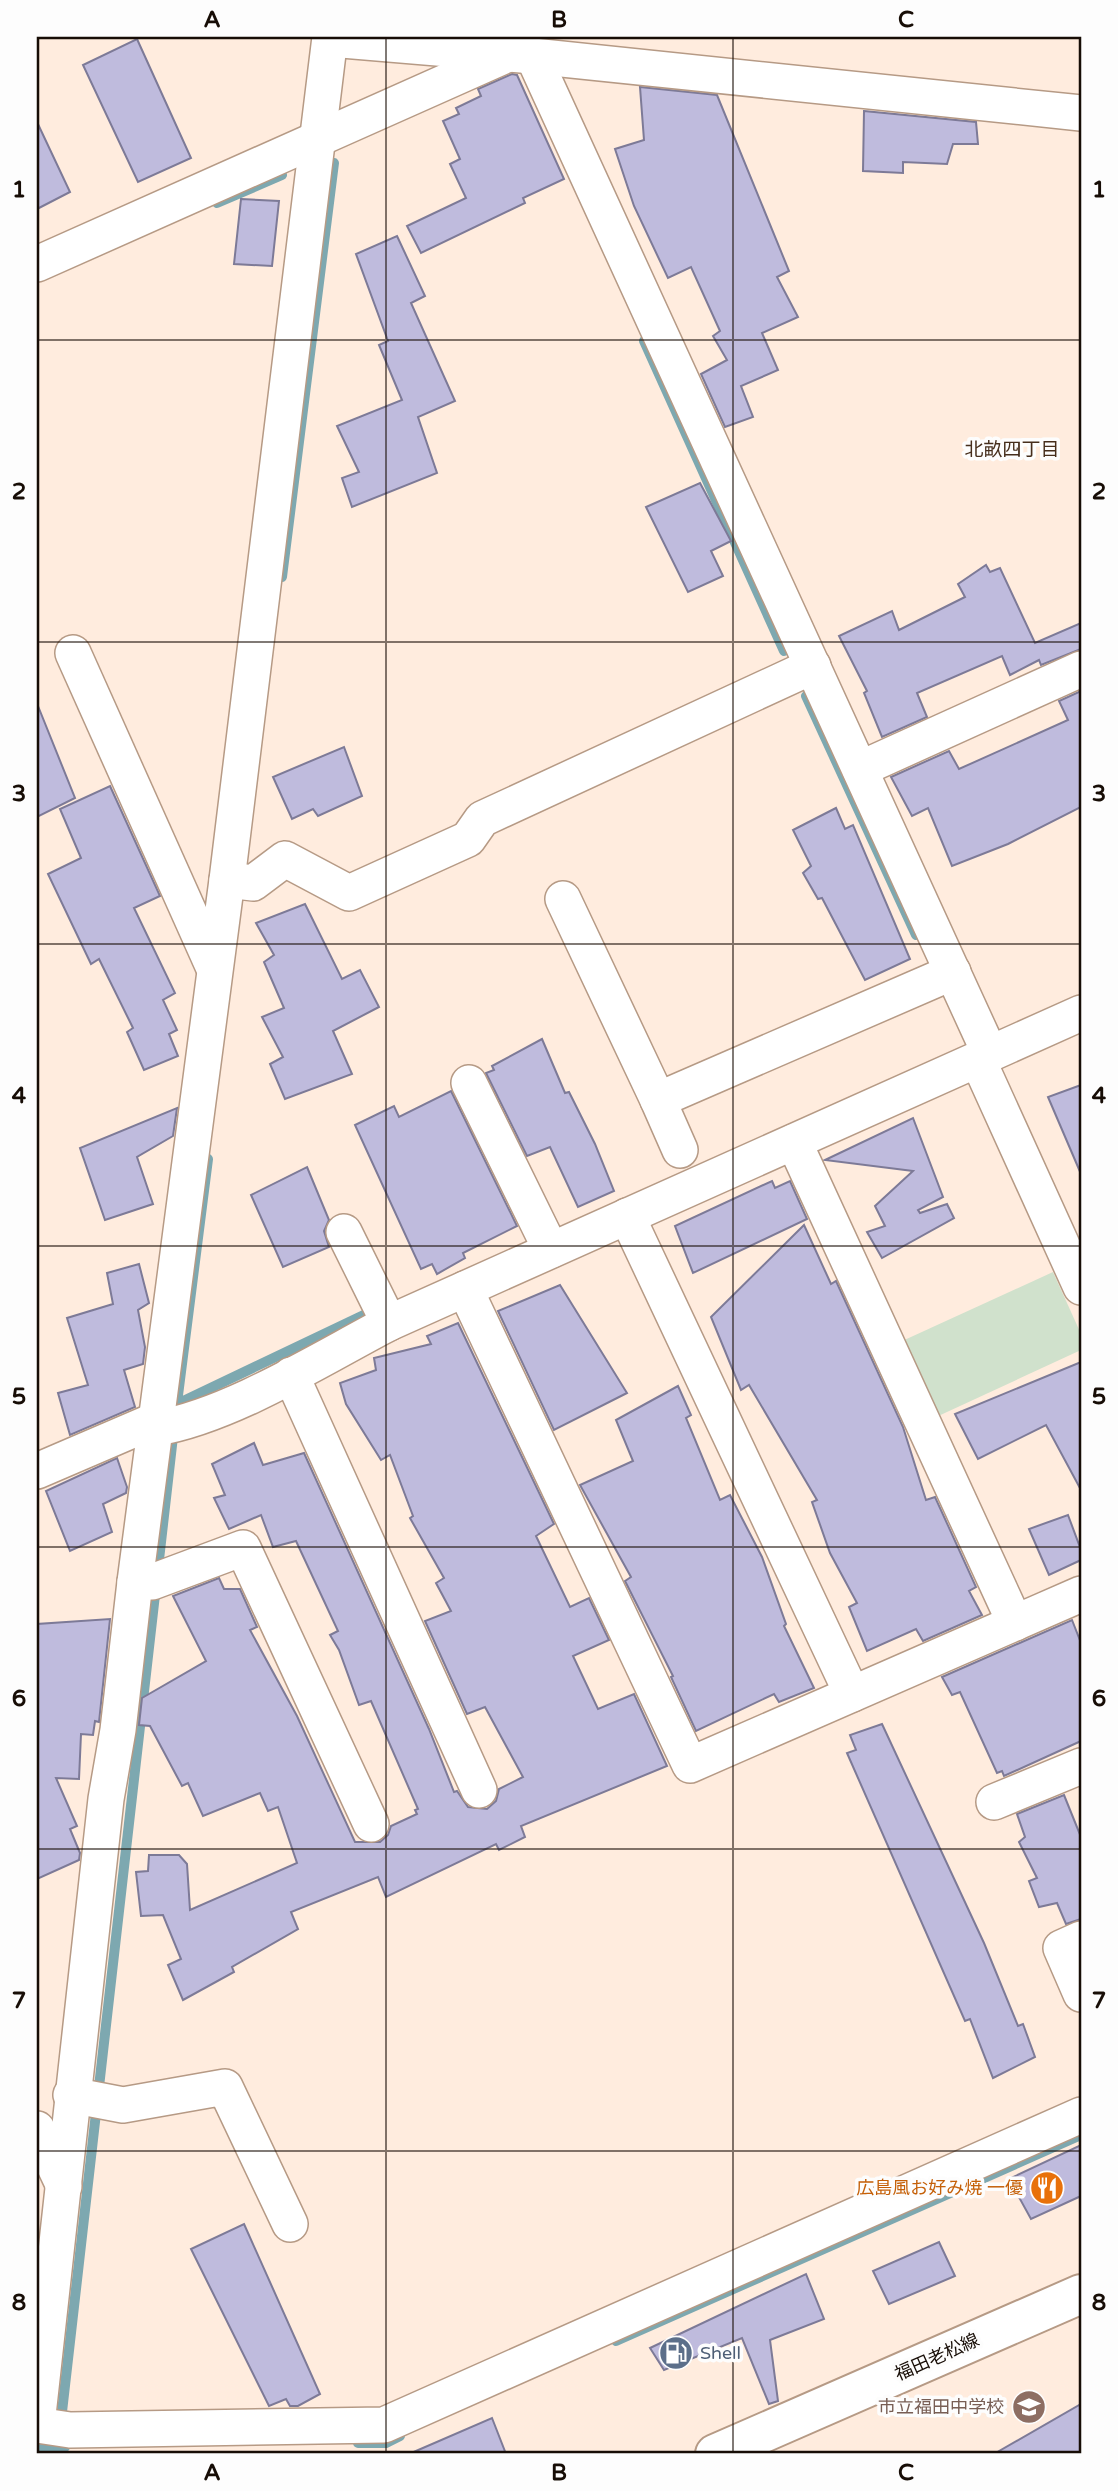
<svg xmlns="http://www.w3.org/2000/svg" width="1118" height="2491" font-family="'Varela Round','Noto Sans JP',sans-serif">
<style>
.green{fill:#d0e1cc}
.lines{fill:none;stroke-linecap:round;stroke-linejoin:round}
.stream{stroke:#7da8b0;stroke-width:10}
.building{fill:#bfbbdd;stroke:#7d7a97;stroke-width:2}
.minor-casing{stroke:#b69a85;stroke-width:38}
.secondary-casing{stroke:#b69a85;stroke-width:42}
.minor{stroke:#fff;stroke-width:35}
.secondary{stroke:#fff;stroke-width:38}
.grid{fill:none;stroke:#170d06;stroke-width:2;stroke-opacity:0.55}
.labels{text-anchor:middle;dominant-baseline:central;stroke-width:7;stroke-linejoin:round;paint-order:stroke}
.food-label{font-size:18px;fill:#c56008;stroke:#fdfdfd;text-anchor:end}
.service-label{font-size:18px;fill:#4e5e75;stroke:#fdfdfd;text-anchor:start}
.street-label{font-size:18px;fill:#170d06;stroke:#fdfdfd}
.education-label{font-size:18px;fill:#785e54;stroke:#fdfdfd;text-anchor:end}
.neighbourhood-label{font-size:19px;fill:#462e1c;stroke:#fdfdfd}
.neatline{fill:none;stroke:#170d06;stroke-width:2.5}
.grid-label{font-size:23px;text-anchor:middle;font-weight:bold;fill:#170d06}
</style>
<rect width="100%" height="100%" fill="#ffecde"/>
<!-- green -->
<polygon class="green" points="1053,1272 1081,1334 1081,1350 934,1418 900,1342"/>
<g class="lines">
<!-- stream -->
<g class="stream">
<polyline points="217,203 282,175"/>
<polyline points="644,341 784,651"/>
<polyline points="282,577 334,163"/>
<polyline points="806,696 916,935"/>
<polyline points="177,1404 368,1313"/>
<polyline points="616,2341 1081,2135"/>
<polyline points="358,2443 386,2443 400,2436"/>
<polyline points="37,2446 65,2447"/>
<polyline points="58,2447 175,1419 208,1159"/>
</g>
</g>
<!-- building -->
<g class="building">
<polygon points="137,39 191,158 138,182 83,65"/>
<polygon points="512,74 517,75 564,179 523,198 525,203 421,253 407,226 466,198 450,164 460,159 443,121 459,114 456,108 481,96 478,89"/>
<polygon points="640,87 717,95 789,271 777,277 798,317 762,333 778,370 741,386 753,417 725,427 701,374 727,360 713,336 720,331 691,267 668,278 634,206 615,149 644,140"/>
<polygon points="864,111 976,122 978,144 953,144 947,164 903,162 903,173 863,171"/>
<polygon points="37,122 70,192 37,209"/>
<polygon points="241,199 279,201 272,266 234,264"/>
<polygon points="397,236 425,296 411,303 455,401 418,417 437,473 352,507 342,478 359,472 337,426 402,400 379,345 388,341 356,254"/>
<polygon points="700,483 731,541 711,551 723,576 688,592 646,507"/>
<polygon points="986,565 990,572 1000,568 1035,643 1081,623 1081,649 1041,665 1039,660 1010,675 1002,656 917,693 927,717 882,737 864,693 867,691 839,636 892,611 899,630 965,597 958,584"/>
<polygon points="1081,691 1081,807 1008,844 952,866 928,808 912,816 891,777 949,751 959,769 1068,720 1059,701"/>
<polygon points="38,706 75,798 37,817 37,707"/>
<polygon points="344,747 362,796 318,816 313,809 292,819 273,777"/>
<polygon points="110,786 160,896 134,908 175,993 163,1000 177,1030 169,1034 178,1056 144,1070 127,1032 133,1028 99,959 91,964 48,874 81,858 60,809"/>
<polygon points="836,808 845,829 853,825 910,959 865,980 822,898 818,899 803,873 811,866 793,830"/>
<polygon points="305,904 342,979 360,970 379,1007 333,1031 352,1074 285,1099 270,1064 283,1057 262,1017 284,1008 264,962 274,955 256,923"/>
<polygon points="542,1039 565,1093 569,1092 595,1144 614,1191 578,1207 550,1147 527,1156 486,1073 494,1070 492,1066"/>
<polygon points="1081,1085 1081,1174 1048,1097"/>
<polygon points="451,1091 517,1226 463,1253 465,1258 437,1274 432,1264 421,1269 355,1125 394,1106 399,1117"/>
<polygon points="177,1108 173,1136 137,1157 153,1204 105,1220 80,1148"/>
<polygon points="913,1118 943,1197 918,1210 920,1213 947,1204 954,1218 882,1258 867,1232 885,1226 875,1206 913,1171 825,1160"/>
<polygon points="307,1167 329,1220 324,1231 329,1247 283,1267 251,1195"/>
<polygon points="772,1181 775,1188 790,1181 807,1219 693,1273 675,1226"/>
<polygon points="804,1225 831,1284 836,1281 903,1427 926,1500 935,1497 976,1587 969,1591 982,1615 923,1641 916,1629 867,1651 849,1607 857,1603 830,1553 812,1502 817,1500 749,1385 741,1390 711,1317"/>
<polygon points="139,1264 149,1303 138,1310 145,1347 143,1364 124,1370 135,1407 70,1435 58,1393 88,1385 67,1318 113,1304 107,1273"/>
<polygon points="560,1285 627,1393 554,1430 498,1311"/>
<polygon points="458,1323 554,1524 536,1536 570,1607 589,1598 609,1640 573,1656 598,1709 634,1694 667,1766 521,1826 525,1837 499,1850 496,1844 386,1897 378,1877 291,1912 298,1929 232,1967 234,1972 183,2000 168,1965 181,1959 163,1915 141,1916 136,1872 148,1871 149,1855 179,1855 187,1864 190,1910 297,1863 278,1807 268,1811 260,1793 203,1816 188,1783 182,1786 150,1726 139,1725 142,1698 206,1661 173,1596 219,1578 224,1589 240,1589 257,1627 250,1630 297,1716 355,1842 380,1842 388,1835 391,1826 417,1814 415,1810 418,1809 371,1701 359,1705 339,1650 330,1635 338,1631 296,1541 273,1547 261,1515 229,1529 214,1498 225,1495 212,1464 254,1443 263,1465 304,1453 429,1729 454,1792 457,1791 468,1807 487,1809 496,1801 499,1789 523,1777 485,1707 467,1714 425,1621 451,1611 436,1583 444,1578 410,1518 413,1516 390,1455 381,1460 346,1404 340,1383 376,1370 374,1358 431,1344 427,1336"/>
<polygon points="1081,1362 1081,1490 1046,1425 978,1459 955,1414"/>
<polygon points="678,1386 691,1415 686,1418 720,1500 730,1495 762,1557 786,1624 784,1626 814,1688 779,1702 774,1694 696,1731 671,1677 673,1676 625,1581 631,1577 580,1485 633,1461 616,1420"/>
<polygon points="117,1458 127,1487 126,1493 103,1504 112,1532 70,1551 46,1491"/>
<polygon points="1068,1515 1081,1550 1081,1560 1049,1575 1029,1529"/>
<polygon points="110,1619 99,1722 95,1721 93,1735 81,1734 79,1779 56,1778 77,1826 70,1829 80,1853 79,1860 37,1879 37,1624"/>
<polygon points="1072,1620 1081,1643 1081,1741 1004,1776 1002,1771 997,1773 960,1692 952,1695 942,1677"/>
<polygon points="882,1724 984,1943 1018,2026 1023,2024 1035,2057 993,2078 970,2019 965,2021 847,1753 856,1750 850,1735"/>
<polygon points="1064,1795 1081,1837 1081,1919 1066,1924 1057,1903 1039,1907 1029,1881 1037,1878 1019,1842 1025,1837 1017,1814"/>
<polygon points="1081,2145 1081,2196 1031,2219 1009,2179"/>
<polygon points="244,2224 320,2394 298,2406 290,2406 286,2399 269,2406 191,2249"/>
<polygon points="939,2242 955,2276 889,2304 873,2271"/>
<polygon points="806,2274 824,2319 770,2340 778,2401 769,2404 742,2338 664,2370 650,2348"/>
<polygon points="1081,2404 1081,2454 994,2454"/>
<polygon points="492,2418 506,2454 409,2454"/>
</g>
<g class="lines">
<!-- minor casing -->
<g class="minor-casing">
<g id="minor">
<polyline points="330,39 533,56 1081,113"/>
<polyline points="533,56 990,1054"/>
<polyline points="37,264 506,55"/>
<polyline points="73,653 214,968"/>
<polyline points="860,769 1081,669"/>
<polyline points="227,880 253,883 285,859 349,893 468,839 482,819 813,666"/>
<polyline points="563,899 658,1100 953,972"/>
<polyline points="978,1060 1081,1287"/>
<polyline points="469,1083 551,1250"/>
<polyline points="658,1100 680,1150"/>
<polyline points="794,1142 1015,1623"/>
<polyline points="627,1216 852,1694"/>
<polyline points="344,1232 389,1323"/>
<polyline points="465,1289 690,1765 1081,1594"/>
<polyline points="291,1375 479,1790"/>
<path d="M157,1428C230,1416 322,1358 389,1323L1081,1013"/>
<polyline points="37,1471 158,1419"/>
<polyline points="135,1582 152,1582 243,1548 371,1824"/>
<polyline points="994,1802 1081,1766"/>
<polyline points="1081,1939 1061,1948 1081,1994"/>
<polyline points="71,2095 123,2105 225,2087 290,2224"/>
<polyline points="37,2129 64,2186"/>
<polyline points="37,2424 106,1799 118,1730 135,1582 227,880 330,37"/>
<polyline points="37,2425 70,2430 384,2425 1081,2115"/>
</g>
</g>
<!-- secondary casing -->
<g class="secondary-casing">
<polyline id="secondary" points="715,2454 1081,2294"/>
</g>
<!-- minor -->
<use href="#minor" class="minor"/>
<!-- secondary -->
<use href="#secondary" class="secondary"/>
</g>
<!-- grid -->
<path class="grid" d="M386,37V2454M733,37V2454M37,340H1081M37,642H1081M37,944H1081M37,1246H1081M37,1547H1081M37,1849H1081M37,2151H1081"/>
<!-- icons -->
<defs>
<g id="restaurant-disc" transform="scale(1.75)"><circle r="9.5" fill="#e8710a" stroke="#fdfdfd"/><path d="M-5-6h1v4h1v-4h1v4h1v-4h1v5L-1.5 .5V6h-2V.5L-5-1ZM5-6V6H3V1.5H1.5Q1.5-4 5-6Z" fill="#fff"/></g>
<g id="fuel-disc" transform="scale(1.75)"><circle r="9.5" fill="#5c6f8a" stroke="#fdfdfd"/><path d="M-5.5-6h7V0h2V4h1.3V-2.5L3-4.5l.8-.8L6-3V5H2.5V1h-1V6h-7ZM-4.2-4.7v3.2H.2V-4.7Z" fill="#fff"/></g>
<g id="school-disc" transform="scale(1.75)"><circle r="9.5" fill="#8d6e63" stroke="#fdfdfd"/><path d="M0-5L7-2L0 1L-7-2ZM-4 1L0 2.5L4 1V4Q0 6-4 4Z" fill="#fff"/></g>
</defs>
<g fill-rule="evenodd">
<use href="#restaurant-disc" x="1047" y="2188"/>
<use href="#fuel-disc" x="676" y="2353"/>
<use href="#school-disc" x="1029" y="2407"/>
</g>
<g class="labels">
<!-- food labels -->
<g class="food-label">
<text x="1023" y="2188">広島風お好み焼 一優</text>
</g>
<!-- service labels -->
<g class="service-label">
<text x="700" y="2353">Shell</text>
</g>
<!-- street labels -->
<g class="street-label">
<text transform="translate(937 2357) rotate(-24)">福田老松線</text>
</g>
<!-- education labels -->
<g class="education-label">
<text x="1004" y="2407">市立福田中学校</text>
</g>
<!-- neighbourhood labels -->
<g class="neighbourhood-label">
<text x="1012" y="450">北畝四丁目</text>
</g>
</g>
<!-- border -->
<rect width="1118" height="2491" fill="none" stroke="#fdfdfd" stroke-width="77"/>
<rect x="38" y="38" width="1042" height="2414" class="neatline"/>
<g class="grid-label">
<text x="212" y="27">A</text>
<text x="559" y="27">B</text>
<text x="906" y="27">C</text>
<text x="19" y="197">1</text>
<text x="1099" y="197">1</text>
<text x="19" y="499">2</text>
<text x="1099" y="499">2</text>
<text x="19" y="801">3</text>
<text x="1099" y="801">3</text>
<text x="19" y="1103">4</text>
<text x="1099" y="1103">4</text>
<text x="19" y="1404">5</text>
<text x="1099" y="1404">5</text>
<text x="19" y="1706">6</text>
<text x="1099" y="1706">6</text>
<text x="19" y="2008">7</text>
<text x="1099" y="2008">7</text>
<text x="19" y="2310">8</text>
<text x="1099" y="2310">8</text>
<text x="212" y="2480">A</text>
<text x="559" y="2480">B</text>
<text x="906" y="2480">C</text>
</g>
</svg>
